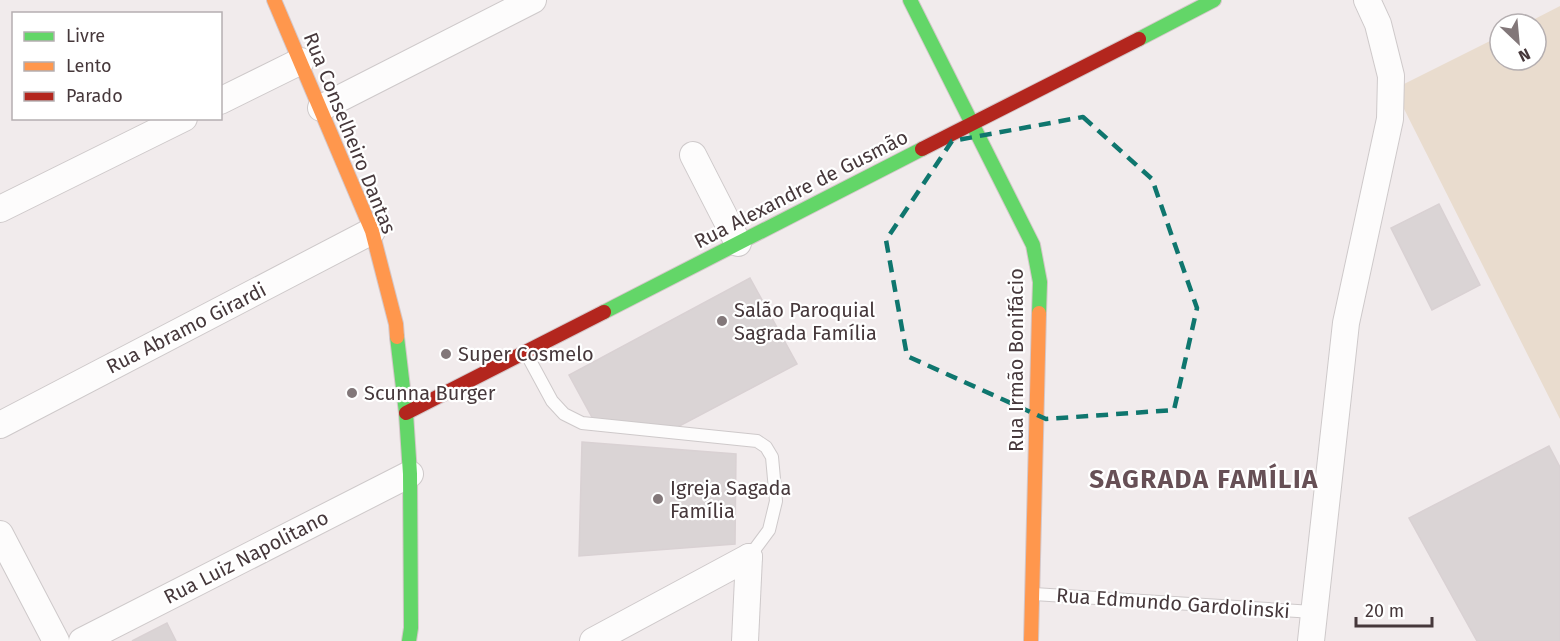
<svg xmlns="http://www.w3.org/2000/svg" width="1560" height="641" font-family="'Fira Sans',sans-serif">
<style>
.green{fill:#e9dcce}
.building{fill:#dad4d5;stroke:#d9d1d3;stroke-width:1.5}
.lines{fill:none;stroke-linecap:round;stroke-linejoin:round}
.lane-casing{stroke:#cec9ca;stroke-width:14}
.street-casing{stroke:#cec9ca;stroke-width:28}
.fast-casing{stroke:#d4c7c9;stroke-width:16}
.slow-casing{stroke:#d4c7c9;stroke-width:16}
.jam-casing{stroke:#d4c7c9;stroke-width:16}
.lane{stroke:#fdfcfc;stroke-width:12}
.street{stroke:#fdfcfc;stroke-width:26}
.fast{stroke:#63d668;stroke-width:14}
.slow{stroke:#ff974d;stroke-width:14}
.jam{stroke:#b3261e;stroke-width:14}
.marked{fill:none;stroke:#0f766e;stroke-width:4.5;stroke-dasharray:12 8;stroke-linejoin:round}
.poi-dot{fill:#827779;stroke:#fff;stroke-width:2}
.labels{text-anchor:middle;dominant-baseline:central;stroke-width:4.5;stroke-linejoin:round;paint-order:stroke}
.street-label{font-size:20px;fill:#46383b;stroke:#fff}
.poi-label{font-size:20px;fill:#46383b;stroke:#fff;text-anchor:start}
.district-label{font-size:26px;font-weight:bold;letter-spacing:1.5px;fill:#675056;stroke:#fff}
</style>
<rect width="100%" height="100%" fill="#f1ebec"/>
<!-- green -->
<polygon class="green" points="1560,6 1560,419 1394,89 1500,36 1500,60 1536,60 1536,24 1525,24"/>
<!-- building -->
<g class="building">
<polygon points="1439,204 1480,285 1432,310 1391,228"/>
<polygon points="750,278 797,364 670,431 593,419 569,375"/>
<polygon points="582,442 736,454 735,544 579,556"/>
<polygon points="1549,446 1560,467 1560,641 1477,641 1409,518"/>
<polygon points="167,623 176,641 132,641"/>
</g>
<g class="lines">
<!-- lane casing -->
<g class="lane-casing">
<g id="lane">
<polyline points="526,353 552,401 564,414 582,423 757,441 766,447 772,457 776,501 769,530 749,557"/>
<polyline points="1034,594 1313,612"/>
</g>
</g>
<!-- street casing -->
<g class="street-casing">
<g id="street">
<polyline points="220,101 301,61"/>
<polyline points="321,108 533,0"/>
<polyline points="693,155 738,243"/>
<polyline points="0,209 184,118"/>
<polyline points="0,425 372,231"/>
<polyline points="0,534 56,641"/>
<polyline points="82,641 410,474"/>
<polyline points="593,641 749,557"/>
<polyline points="745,641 749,557"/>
<polyline points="1311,641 1346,323 1390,119 1391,76 1378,24 1367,0"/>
</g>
</g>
<!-- fast casing -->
<g class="fast-casing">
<g id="fast">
<polyline points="910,0 1033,245 1040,282 1039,313"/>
<polyline points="1139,39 1214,0"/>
<polyline points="604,312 922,149"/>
<polyline points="397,337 406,413 410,474 411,628 409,641"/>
</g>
</g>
<!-- slow casing -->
<g class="slow-casing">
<g id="slow">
<polyline points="274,0 372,231 396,324 397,337"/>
<polyline points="1031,641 1039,313"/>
</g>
</g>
<!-- jam casing -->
<g class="jam-casing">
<g id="jam">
<polyline points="922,149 1139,39"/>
<polyline points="406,413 604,312"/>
</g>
</g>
<!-- lane -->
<use href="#lane" class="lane"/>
<!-- street -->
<use href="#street" class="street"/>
<!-- fast -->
<use href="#fast" class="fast"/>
<!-- slow -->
<use href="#slow" class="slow"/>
<!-- jam -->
<use href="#jam" class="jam"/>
</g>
<!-- marked area -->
<path class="marked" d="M1083,117L1152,179L1197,308L1174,410L1046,419L907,356L886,240L952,141Z"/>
<!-- markers -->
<g class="poi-dot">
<circle cx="722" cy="321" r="6"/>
<circle cx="446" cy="354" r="6"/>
<circle cx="352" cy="393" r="6"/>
<circle cx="658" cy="499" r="6"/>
</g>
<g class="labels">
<!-- street labels -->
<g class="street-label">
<text transform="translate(350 133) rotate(68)">Rua Conselheiro Dantas</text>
<text transform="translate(801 189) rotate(-27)">Rua Alexandre de Gusmão</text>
<text transform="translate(186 328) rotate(-27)">Rua Abramo Girardi</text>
<text transform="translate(1016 360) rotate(-90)">Rua Irmão Bonifácio</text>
<text transform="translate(246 557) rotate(-27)">Rua Luiz Napolitano</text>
<text transform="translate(1173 603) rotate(4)">Rua Edmundo Gardolinski</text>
</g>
<!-- poi labels -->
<g class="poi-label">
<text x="734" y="310">Salão Paroquial<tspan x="734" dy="23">Sagrada Família</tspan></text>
<text x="458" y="354">Super Cosmelo</text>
<text x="364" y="393">Scunna Burger</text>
<text x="670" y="488">Igreja Sagada<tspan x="670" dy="23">Família</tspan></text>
</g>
<!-- district labels -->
<g class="district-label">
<text x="1204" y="479">SAGRADA FAMÍLIA</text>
</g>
</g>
<!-- legend -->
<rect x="12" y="12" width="210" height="108" fill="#ffffff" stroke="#b5afb1" stroke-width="1.5"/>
<rect x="24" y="32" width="30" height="9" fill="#63d668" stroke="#b5afb1" stroke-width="1.5"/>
<text x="66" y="42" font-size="18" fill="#46383b">Livre</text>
<rect x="24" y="62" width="30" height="9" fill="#ff974d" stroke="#b5afb1" stroke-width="1.5"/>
<text x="66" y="72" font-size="18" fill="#46383b">Lento</text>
<rect x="24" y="92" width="30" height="9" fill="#b3261e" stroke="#b5afb1" stroke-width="1.5"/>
<text x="66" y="102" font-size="18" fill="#46383b">Parado</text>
<!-- north arrow -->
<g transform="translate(1518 42) rotate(154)"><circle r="28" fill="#ffffff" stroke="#b5afb1" stroke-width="1.5"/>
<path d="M0-4.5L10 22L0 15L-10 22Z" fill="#827779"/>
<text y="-9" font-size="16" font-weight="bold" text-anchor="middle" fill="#46383b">N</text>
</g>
<!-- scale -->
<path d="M1356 617v9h76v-9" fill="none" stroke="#46383b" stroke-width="3"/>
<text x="1365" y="617" font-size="18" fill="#46383b" stroke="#ffffff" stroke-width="4.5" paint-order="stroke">20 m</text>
</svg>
